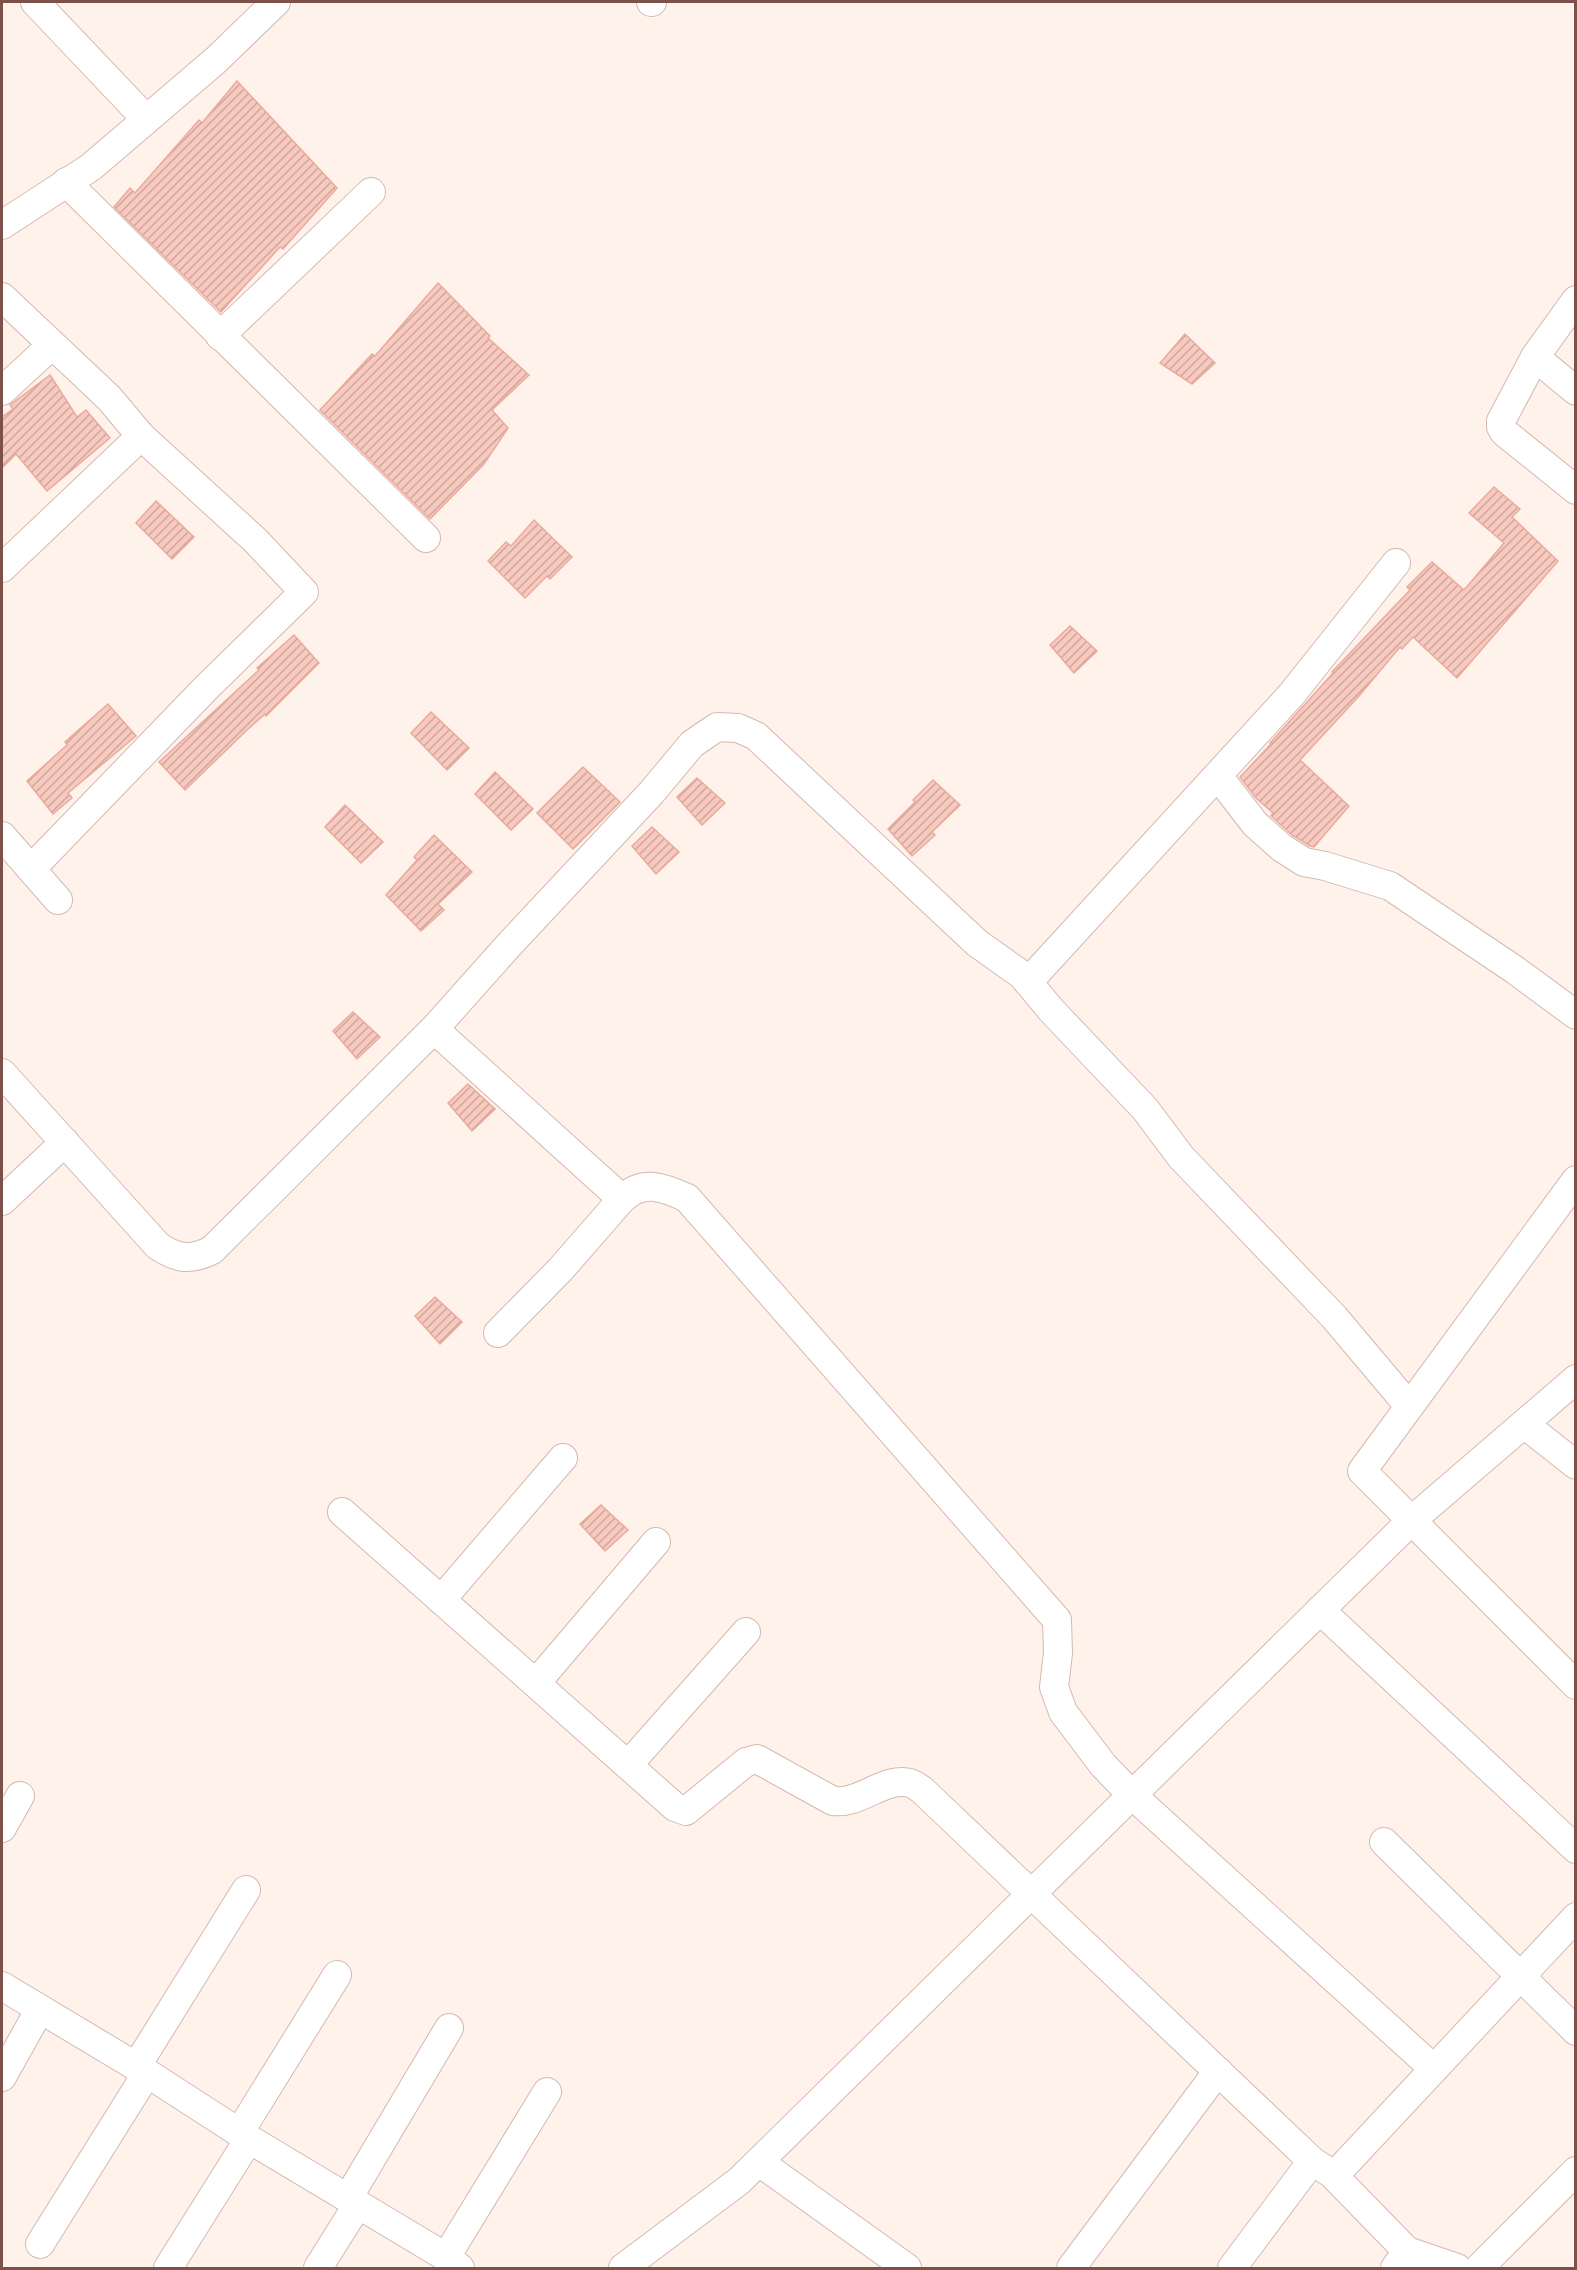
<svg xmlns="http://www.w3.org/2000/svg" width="1577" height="2270" font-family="Jost,sans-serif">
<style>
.building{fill:url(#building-hatch);stroke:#ebaa9d;stroke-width:1.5}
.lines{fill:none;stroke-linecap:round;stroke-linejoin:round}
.minor-casing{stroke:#d5b8b0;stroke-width:30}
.minor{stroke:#fff;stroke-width:28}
</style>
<defs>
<pattern id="building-hatch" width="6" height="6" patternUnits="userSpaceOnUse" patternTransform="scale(1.5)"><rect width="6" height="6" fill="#f7c9bf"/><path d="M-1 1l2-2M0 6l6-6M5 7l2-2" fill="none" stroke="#cda69d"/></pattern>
</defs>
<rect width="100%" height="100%" fill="#fef2ea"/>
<!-- building -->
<g class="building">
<polygon points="237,81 337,188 283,249 280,247 221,312 114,207 130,188 135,193 199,120 202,123"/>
<polygon points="438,283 490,336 488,338 529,375 492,410 508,428 484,464 430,519 320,410 372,354 375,356"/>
<polygon points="1185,334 1215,363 1192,384 1160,363"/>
<polygon points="50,375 77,417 86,410 110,438 47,491 16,454 2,468 2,417 13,409 10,405"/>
<polygon points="1494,487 1520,509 1512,517 1558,561 1457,678 1413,637 1402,649 1400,647 1359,696 1300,760 1349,806 1314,847 1310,846 1292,835 1271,816 1273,813 1256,798 1240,777 1271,744 1270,743 1333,673 1332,672 1410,590 1407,587 1432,562 1464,590 1504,543 1469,513"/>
<polygon points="156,501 194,537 172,559 136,523"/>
<polygon points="534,520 572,557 550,579 547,576 525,598 488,561 506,542 511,546"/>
<polygon points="1070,626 1097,651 1074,673 1050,645"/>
<polygon points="294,635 319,663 266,716 265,714 246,731 185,790 159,762 259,670 257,668"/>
<polygon points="108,704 136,736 68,793 72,798 53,814 27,781 67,745 65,742"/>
<polygon points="431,712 469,748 447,770 411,733"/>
<polygon points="583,767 620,802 573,849 537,813"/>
<polygon points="495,772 533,809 511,830 475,794"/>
<polygon points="697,778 725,803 702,825 677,797"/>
<polygon points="933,780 960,805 932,832 935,835 912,856 888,829 915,802 913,800"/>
<polygon points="345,805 383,842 361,863 325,827"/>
<polygon points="652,827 679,852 656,874 632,846"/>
<polygon points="434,835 472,872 438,904 444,910 421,931 386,895 417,860 414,857"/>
<polygon points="353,1012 380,1037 357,1059 333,1031"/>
<polygon points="468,1084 495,1109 472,1131 448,1103"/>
<polygon points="435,1297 462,1322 440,1344 415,1316"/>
<polygon points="601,1505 628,1530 605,1551 580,1524"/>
</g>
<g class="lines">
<!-- minor casing -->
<g class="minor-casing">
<g id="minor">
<polyline points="35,2 146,119"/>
<polyline points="651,2 652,2"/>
<polyline points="66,182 426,538"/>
<polyline points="2,225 91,167 216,60 276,2"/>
<polyline points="2,297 109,398 141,436 256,541 304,592 206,688 31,869"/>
<polyline points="1576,300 1535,357 1501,421 1501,427 1504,432 1576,490"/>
<polyline points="220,336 371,192"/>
<polyline points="1535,357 1576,391"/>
<polyline points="2,391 52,345"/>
<polyline points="2,568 141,436"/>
<polyline points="1218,776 1255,824 1282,848 1304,862 1325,866 1390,886 1515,970 1576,1015"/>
<polyline points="2,836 58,900"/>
<polyline points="1028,982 1291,695 1396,563"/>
<path d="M434,1029L622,1199C643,1179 663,1187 687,1198L1057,1620L1058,1653L1054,1687L1063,1712L1103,1765L1132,1795L1434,2069"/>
<path d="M2,1073L158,1246C178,1259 190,1261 212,1250L434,1029L508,946L652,792L692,744L717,727L738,728L756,736L977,943L1022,975L1052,1011L1145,1109L1181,1157L1334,1317L1409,1406"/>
<polyline points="1576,1180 1362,1471 1576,1685"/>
<polyline points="2,1201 65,1142"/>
<polyline points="498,1333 560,1270 622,1199"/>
<polyline points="1524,1424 1576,1465"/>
<path d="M342,1512L675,1807L686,1811L746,1762L757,1759L833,1801C859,1805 886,1776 910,1783C914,1784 919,1788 922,1790L1312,2161"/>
<polyline points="441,1600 563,1458"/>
<polyline points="1320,1610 1576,1849"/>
<polyline points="536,1683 656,1542"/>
<polyline points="628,1765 746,1632"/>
<polyline points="2,1828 20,1796"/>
<polyline points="1384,1842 1576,2031"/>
<polyline points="2,1986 147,2073 249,2139 446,2257 460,2268"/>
<polyline points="136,2067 246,1890"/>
<polyline points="2,2077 40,2009"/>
<polyline points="239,2133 337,1975"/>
<polyline points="759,2162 907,2268"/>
<polyline points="348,2198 449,2028"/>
<polyline points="40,2244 147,2073"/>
<polyline points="1407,2251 1457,2268"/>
<polyline points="446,2257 547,2092"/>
<polyline points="168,2268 249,2139"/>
<polyline points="318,2268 358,2204"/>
<polyline points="623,2268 739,2181 1412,1520 1576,1379"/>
<polyline points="1071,2268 1218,2071"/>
<polyline points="1232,2268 1312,2161 1329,2172"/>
<polyline points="1395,2268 1407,2251 1334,2176 1576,1917"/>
<polyline points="1479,2268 1576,2171"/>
</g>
</g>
<!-- minor -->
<use href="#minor" class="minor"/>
</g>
<!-- border -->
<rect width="1577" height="2270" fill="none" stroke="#7d5049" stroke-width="6"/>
</svg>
